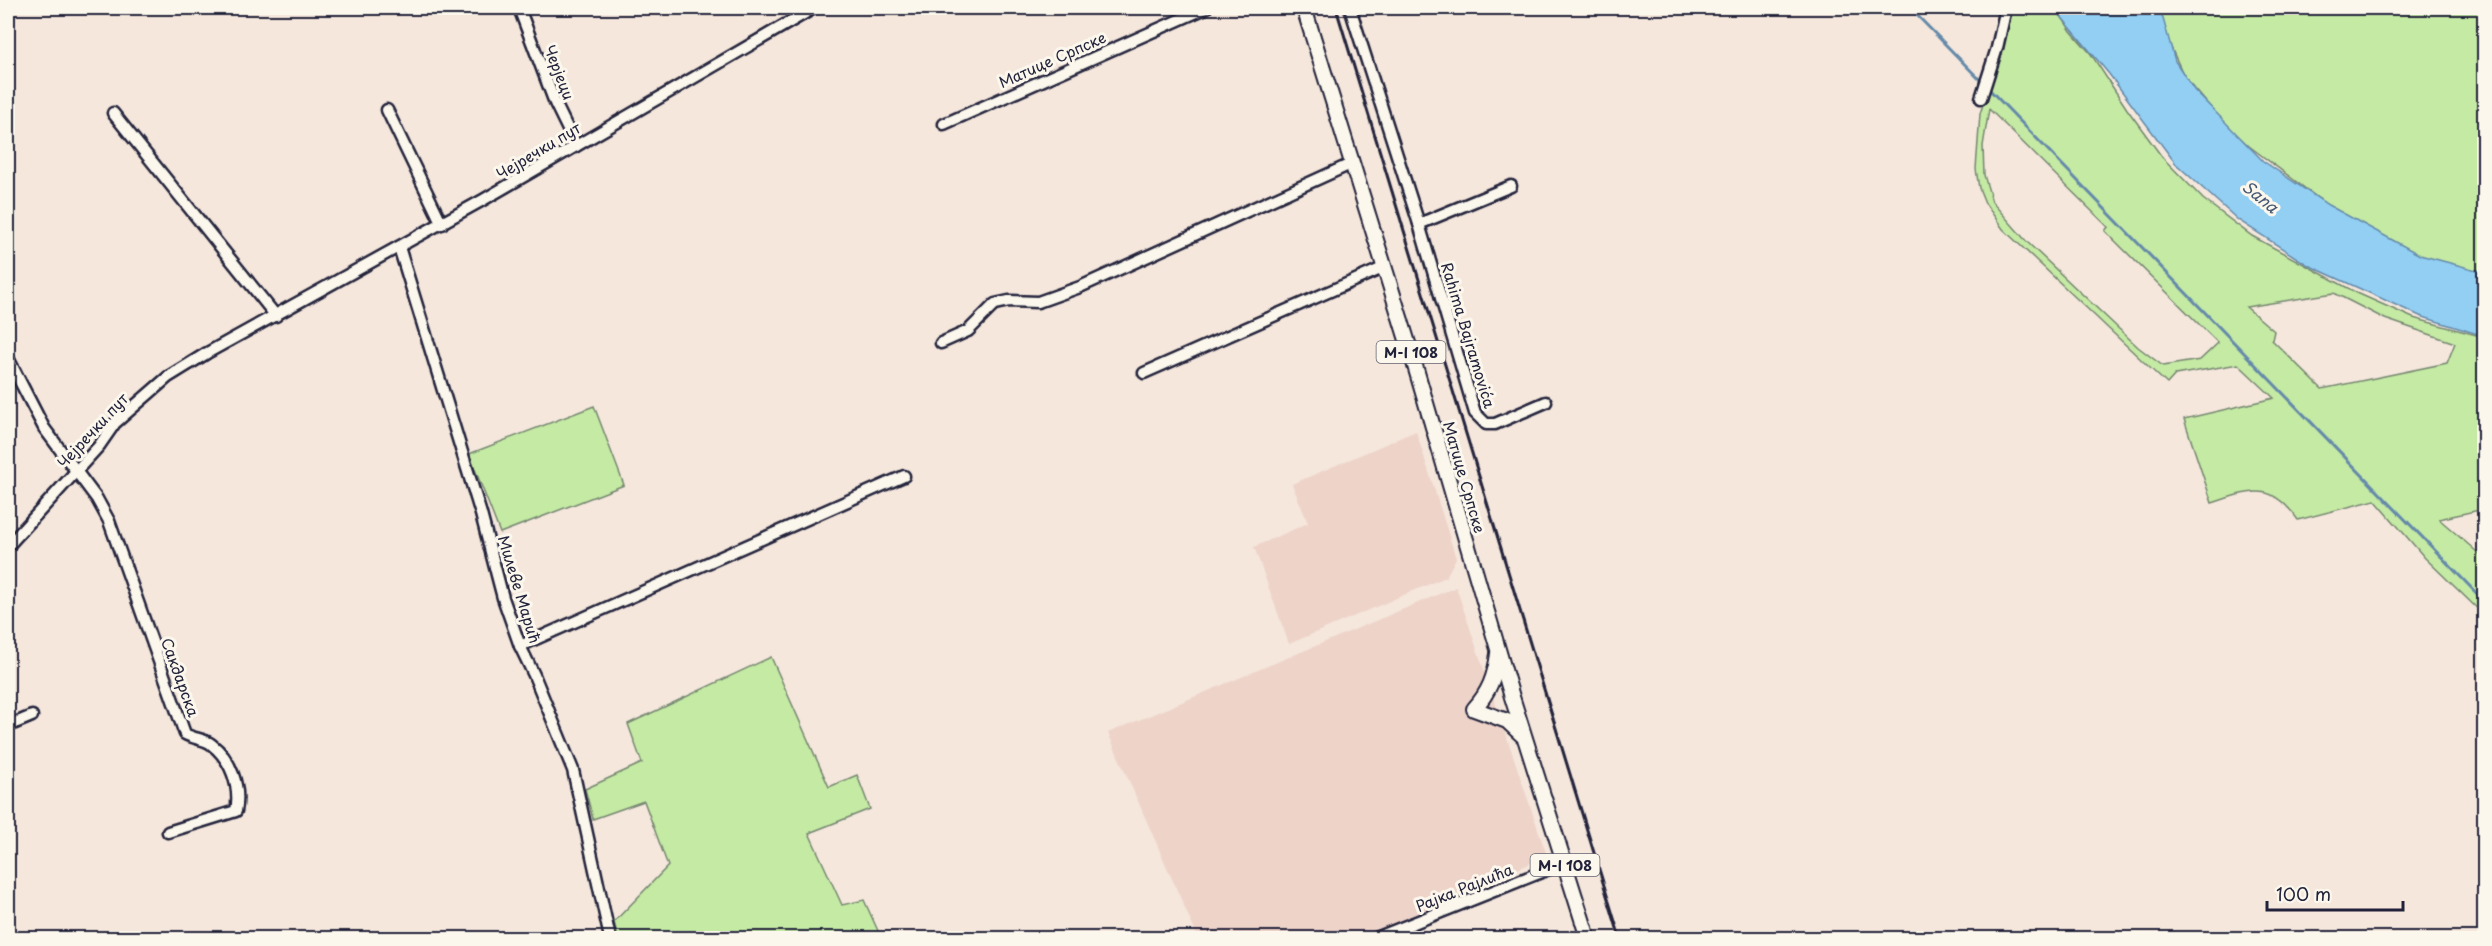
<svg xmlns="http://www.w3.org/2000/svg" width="2492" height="946" font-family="'Playpen Sans',sans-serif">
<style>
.built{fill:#eed3c9}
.green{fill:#c5eaa4;stroke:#748670;stroke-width:1.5;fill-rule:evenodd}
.water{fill:#92cff3;stroke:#658aa9;stroke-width:1.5}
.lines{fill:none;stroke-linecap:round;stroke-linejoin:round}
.stream{stroke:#658aa9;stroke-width:3}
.minor-casing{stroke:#22223b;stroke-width:15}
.major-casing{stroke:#22223b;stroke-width:18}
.minor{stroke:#fbf7ec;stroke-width:10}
.major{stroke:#fbf7ec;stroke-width:14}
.rail{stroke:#22223b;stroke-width:3}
.labels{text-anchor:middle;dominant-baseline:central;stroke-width:6;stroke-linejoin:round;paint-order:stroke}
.shield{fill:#fbf7ec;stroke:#636270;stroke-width:1.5}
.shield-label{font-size:14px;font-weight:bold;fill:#22223b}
.street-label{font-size:15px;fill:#22223b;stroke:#fbf7ec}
.water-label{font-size:16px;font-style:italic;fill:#445672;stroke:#fbf7ec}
</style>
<rect width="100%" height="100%" fill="#f5e7dc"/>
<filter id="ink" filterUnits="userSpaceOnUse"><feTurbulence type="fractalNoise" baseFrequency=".0167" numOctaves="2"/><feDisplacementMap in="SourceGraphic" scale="12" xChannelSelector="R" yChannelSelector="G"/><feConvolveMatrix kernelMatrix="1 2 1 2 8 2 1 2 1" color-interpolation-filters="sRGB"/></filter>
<g filter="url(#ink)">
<!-- built -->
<g class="built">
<polygon points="1416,431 1456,558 1446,577 1289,644 1254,547 1308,523 1292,484"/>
<polygon points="1456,587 1547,856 1360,938 1198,938 1108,733"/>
</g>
<!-- green -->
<g class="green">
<path d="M2009,8H2056L2071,31L2091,54L2127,109L2162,157L2203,199L2252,236L2357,293L2413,318L2484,337V509L2439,519L2484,558V615L2425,558L2375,500L2298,520C2271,481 2252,490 2212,503L2184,419L2274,398L2238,364L2175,375L2167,384L2003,229L1985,203L1979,188L1976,169L1980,114L1997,59ZM1989,109L2108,227L2105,231L2218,343L2200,360L2163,366L2138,347L2027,242L1992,202L1984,175L1983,146ZM2334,293L2385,319L2455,343L2447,363L2322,389L2272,340L2274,331L2246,307Z"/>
<polygon points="2153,8 2484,8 2484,271 2439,267 2339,214 2249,146 2221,120 2184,76"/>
<polygon points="594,406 624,485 500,533 469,454"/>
<polygon points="771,657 829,787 857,775 870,809 809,833 842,905 864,900 879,933 866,938 618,938 614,922 668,866 644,801 593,819 585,789 642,763 628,724"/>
</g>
<!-- water -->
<polygon class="water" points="2054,8 2160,8 2175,61 2194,90 2263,161 2328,205 2420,255 2484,272 2484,336 2420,316 2308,265 2238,220 2176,164 2109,74"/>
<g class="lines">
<!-- stream -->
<g class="stream">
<polyline points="1910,8 1982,82"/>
<polyline points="1987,87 2484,601"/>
</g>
<!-- minor casing -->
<g class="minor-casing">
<g id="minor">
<polyline points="519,8 555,103 576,146"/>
<polyline points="1350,8 1419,224 1475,413 1486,424 1495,424 1546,402"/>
<polyline points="1981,98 1997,48 2006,8"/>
<polyline points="387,110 442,224"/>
<polyline points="113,113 276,316"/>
<polyline points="944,124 1206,8"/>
<polyline points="1419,224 1511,186"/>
<polyline points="399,247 481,514 503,598 520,646 534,675 573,770 610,938"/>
<polyline points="941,343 968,331 995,304 1009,301 1038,302 1080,287 1353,163"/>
<path d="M8,358L44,428L97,499L109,521L185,734C194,739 205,739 211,744C231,759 241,787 236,811L168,832"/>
<polyline points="1144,373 1385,267"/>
<polyline points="8,546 99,446 115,423 168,377 207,353 483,200 814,8"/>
<polyline points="520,646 904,476"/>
<polyline points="8,726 32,716"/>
<polyline points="1376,938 1564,863"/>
</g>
</g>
<!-- major casing -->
<g class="major-casing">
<g id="major">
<polyline points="1304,8 1416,369 1512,697 1588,938"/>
<path d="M1498,654C1495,677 1489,692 1474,709L1507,721L1524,737"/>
</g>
</g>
<!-- minor -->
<use href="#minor" class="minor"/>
<!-- major -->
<use href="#major" class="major"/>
<!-- rail -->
<polyline class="rail" points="1336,8 1620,938"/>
</g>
</g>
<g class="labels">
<!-- shield labels -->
<g class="shield">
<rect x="1376.5" y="341" width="69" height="22" rx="4.5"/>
<rect x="1530.5" y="854" width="69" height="22" rx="4.5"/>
</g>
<g class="shield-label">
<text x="1411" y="352">M-I 108</text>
<text x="1565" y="865">M-I 108</text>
</g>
<!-- street labels -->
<g class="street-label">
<text transform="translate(1052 59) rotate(-24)">Матице Српске</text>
<text transform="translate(560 72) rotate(69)">Черјеци</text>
<text transform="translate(538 150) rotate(-31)">Чејречки пут</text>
<text transform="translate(1469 335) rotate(73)">Rahima Bajramovića</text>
<text transform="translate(92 430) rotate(-47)">Чејречки пут</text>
<text transform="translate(1465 477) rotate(74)">Матице Српске</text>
<text transform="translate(520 589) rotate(73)">Милеве Мaрић</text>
<text transform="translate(181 677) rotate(70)">Сакдарска</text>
<text transform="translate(1464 887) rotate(-22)">Рајка Рајлића</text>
</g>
<!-- water labels -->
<g class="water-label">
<text transform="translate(2261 196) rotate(39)">Sana</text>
</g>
</g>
<!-- margin -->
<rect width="2492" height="946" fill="none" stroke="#fbf7ec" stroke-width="30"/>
<rect x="15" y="15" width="2462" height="916" fill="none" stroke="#22223b" stroke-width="2" filter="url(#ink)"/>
<!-- scale -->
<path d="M2267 901v9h136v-9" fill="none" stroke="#22223b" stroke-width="3"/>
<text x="2276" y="901" font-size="18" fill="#22223b" stroke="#fbf7ec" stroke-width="4.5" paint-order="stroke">100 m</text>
</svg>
